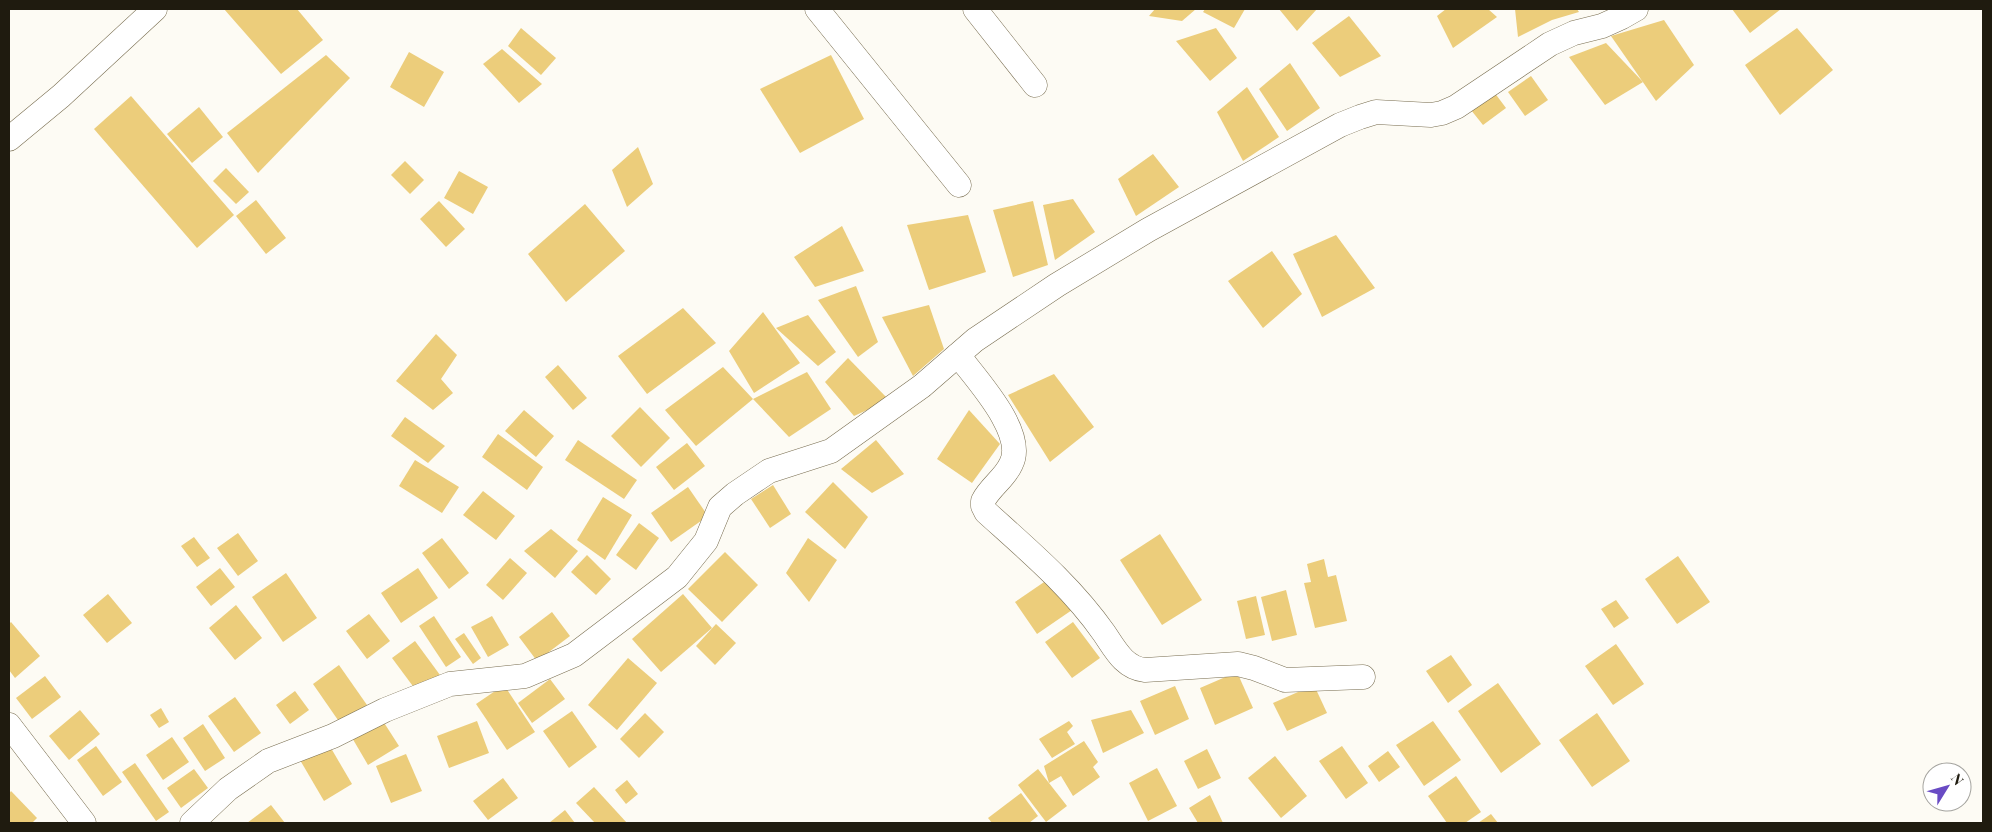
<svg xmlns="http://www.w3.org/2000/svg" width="1992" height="832" font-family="'Playfair Display',serif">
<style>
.building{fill:#eccd7b}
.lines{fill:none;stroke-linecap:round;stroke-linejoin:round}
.street-casing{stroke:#796e51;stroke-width:25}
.street{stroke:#fff;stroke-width:24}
</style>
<rect width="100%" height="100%" fill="#fdfbf4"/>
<!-- building -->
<g class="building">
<polygon points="224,9 297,9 323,40 281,74"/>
<polygon points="1155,9 1196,9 1182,21 1149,16"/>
<polygon points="1205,9 1245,9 1234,28 1203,12"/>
<polygon points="1279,9 1317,9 1297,31"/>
<polygon points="1446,9 1488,9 1497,17 1453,48 1437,16"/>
<polygon points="1515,9 1577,9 1579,12 1552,20 1518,37"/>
<polygon points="1732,9 1781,9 1750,33"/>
<polygon points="1349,16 1381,56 1340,77 1312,43"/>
<polygon points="1664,20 1694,65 1656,101 1611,36"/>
<polygon points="521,28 556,58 541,75 508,46"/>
<polygon points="1216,28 1237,58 1210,81 1176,41"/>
<polygon points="1797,28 1833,70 1780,115 1745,65"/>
<polygon points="1606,43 1643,82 1605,105 1569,57"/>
<polygon points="502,49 542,84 519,103 483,64"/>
<polygon points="409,52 444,72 424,107 390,87"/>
<polygon points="326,55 350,78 258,173 227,133"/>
<polygon points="831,55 864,119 800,153 760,89"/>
<polygon points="1290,63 1320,108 1287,131 1259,89"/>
<polygon points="1531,76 1548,100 1525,116 1508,92"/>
<polygon points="1247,87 1279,137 1243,161 1217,112"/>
<polygon points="1494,92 1506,108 1483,125 1471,110"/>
<polygon points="131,96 234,215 197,248 94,129"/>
<polygon points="199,107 223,137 192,163 167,134"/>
<polygon points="638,147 653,184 627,207 612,170"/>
<polygon points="1153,154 1179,187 1136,216 1118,179"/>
<polygon points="405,161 424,180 410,194 391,175"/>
<polygon points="226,168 249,192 236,204 213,181"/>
<polygon points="459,171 488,187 473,214 444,198"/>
<polygon points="1073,199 1095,232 1055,260 1043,205"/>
<polygon points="256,200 286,238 266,254 236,216"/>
<polygon points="439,201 465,229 446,247 420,219"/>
<polygon points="1033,201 1048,265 1013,277 993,210"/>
<polygon points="585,204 625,251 566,302 528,254"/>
<polygon points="968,215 986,272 929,290 907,225"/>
<polygon points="842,226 864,271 815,287 794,257"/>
<polygon points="1336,235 1375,288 1322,317 1293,254"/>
<polygon points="1272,251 1302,294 1263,328 1228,281"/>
<polygon points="856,286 878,342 858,357 818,300"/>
<polygon points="929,305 944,349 913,376 882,317"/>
<polygon points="683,308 716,343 647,394 618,356"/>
<polygon points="763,312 800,363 754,393 729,351"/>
<polygon points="808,315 836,352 818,366 776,328"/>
<polygon points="436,334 457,355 441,379 453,393 433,410 396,381"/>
<polygon points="848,358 889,400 854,416 825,382"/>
<polygon points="558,365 587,398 573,410 545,377"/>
<polygon points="723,367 753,399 696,446 665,410"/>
<polygon points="807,372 831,409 789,437 753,399"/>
<polygon points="1054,374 1094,427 1050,462 1008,395"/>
<polygon points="640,407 670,438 641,467 611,436"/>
<polygon points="524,410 554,436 536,457 505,431"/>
<polygon points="969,410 1000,444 972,483 937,459"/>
<polygon points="405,417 445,446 428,463 391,436"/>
<polygon points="498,434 543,467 527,490 482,457"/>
<polygon points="578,440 637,480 624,499 565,460"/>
<polygon points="876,440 904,474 872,493 841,469"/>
<polygon points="687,443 705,466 674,490 656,467"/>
<polygon points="415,460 459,487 442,513 399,486"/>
<polygon points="833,482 868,517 845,549 805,512"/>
<polygon points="773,485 791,514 770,528 751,499"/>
<polygon points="688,487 708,516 671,542 651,513"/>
<polygon points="483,491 515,516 496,540 463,515"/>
<polygon points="603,497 632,515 605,560 577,540"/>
<polygon points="639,523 659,538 636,570 616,555"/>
<polygon points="551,529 578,551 555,578 524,551"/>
<polygon points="238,533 258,561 238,576 217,548"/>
<polygon points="1160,534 1202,600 1162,625 1120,560"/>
<polygon points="194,537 210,558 197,567 181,546"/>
<polygon points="442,538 469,573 449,589 422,553"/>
<polygon points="808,538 837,560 809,602 786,573"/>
<polygon points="725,552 758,585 722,622 688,589"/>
<polygon points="587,555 611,579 596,595 571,572"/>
<polygon points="1678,556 1710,602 1677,624 1645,579"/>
<polygon points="510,558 527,573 503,600 486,585"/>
<polygon points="1324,559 1328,577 1336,575 1347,621 1315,628 1304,583 1311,582 1307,564"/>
<polygon points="220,568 235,587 211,606 196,587"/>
<polygon points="418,568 438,598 401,623 381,593"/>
<polygon points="286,573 317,618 283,642 252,597"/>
<polygon points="1050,578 1072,610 1037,634 1015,602"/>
<polygon points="1286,590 1297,635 1272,641 1261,597"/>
<polygon points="108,594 132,623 107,643 83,615"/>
<polygon points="683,594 712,628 661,672 632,639"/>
<polygon points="1256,596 1265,635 1246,639 1237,601"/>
<polygon points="1616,600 1629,618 1614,628 1601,609"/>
<polygon points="236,605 262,638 235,660 209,628"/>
<polygon points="552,612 570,636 537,661 519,637"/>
<polygon points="369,614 390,641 367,659 346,631"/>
<polygon points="434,616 461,657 446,667 419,626"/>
<polygon points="492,616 509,645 488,657 471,627"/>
<polygon points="11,622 40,656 15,678 9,670 9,624"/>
<polygon points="1073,622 1100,658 1072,678 1045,642"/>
<polygon points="716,624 736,643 715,665 696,646"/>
<polygon points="464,633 481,658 473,664 455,639"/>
<polygon points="415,641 440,675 418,693 392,658"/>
<polygon points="1616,644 1644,684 1613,705 1585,666"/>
<polygon points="1451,655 1472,685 1448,703 1426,671"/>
<polygon points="628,658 657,683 617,730 588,705"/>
<polygon points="339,665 367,705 340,723 313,684"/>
<polygon points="1237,672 1253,708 1215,725 1200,688"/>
<polygon points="45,676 61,697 32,719 16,698"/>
<polygon points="550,679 565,699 532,723 518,703"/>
<polygon points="1498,683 1541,744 1501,773 1458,711"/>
<polygon points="504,685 535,732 507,750 476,704"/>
<polygon points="1314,685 1327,713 1287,731 1273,703"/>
<polygon points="1175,686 1189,719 1155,735 1140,701"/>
<polygon points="295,691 309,710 290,724 276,705"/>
<polygon points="235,697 261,733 234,752 208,716"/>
<polygon points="161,708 169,722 159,728 150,715"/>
<polygon points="80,710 100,734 69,760 49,736"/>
<polygon points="1131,710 1144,733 1103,753 1091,720"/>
<polygon points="572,711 597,747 569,768 543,731"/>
<polygon points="645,713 664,732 639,758 620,739"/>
<polygon points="1597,713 1630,761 1592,787 1559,740"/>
<polygon points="381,718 399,746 368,765 351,736"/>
<polygon points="477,721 489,753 449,768 437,736"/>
<polygon points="1069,721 1073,726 1067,732 1075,744 1052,758 1039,739"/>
<polygon points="1433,721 1461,760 1424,786 1396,745"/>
<polygon points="203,724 225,758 205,771 183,738"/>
<polygon points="172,737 189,762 163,780 146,755"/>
<polygon points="1084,741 1098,762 1093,767 1100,777 1073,796 1061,776 1049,783 1044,766"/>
<polygon points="328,743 352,784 324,801 300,760"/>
<polygon points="96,746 122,782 103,796 77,760"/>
<polygon points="1342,746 1368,783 1346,799 1319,761"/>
<polygon points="1207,749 1221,778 1198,789 1184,761"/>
<polygon points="1388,751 1400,767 1379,782 1368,766"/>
<polygon points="406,754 422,791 391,803 376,766"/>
<polygon points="1275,756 1307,796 1281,818 1248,778"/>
<polygon points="135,763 169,812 156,821 122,772"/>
<polygon points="1157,768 1177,806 1148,821 1129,783"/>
<polygon points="194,769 208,788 181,808 167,788"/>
<polygon points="1038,769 1067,806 1046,822 1018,785"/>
<polygon points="1456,776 1481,812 1465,823 1447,823 1428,796"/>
<polygon points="503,778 518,798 488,820 473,801"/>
<polygon points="627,780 638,794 626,804 615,790"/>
<polygon points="594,787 627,823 595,823 576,803"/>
<polygon points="11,791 37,818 32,823 9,823 9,794"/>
<polygon points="1021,793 1038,816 1029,823 992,823 988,818"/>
<polygon points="1210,795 1223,823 1198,823 1189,808"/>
<polygon points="271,805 285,823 247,823"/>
<polygon points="565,810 575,823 549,823"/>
<polygon points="1491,814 1498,823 1478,823"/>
</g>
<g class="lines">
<!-- street casing -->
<g class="street-casing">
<g id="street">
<polyline points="817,9 959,185"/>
<polyline points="975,9 1035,85"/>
<polyline points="9,139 61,96 155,9"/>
<path d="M958,355C976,379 1027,433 1011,464C1005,478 990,487 983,501V506L986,512C1028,550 1071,586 1104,633C1115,649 1124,668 1145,670L1238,664L1254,668L1285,680L1363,677"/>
<polyline points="9,725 84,823"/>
<polyline points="192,823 228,789 268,761 333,736 385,710 450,684 525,676 574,655 677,577 706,541 720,507 735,494 769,471 831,451 922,386 975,340 1057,285 1148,230 1340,125 1360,117 1376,112 1431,115 1442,113 1456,107 1550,44 1574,33 1602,26 1622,17 1636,9"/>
</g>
</g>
<!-- street -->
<use href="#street" class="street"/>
</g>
<!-- border -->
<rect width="1992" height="832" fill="none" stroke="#1f1b0f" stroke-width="20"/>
<!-- north arrow -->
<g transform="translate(1947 787) rotate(53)"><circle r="24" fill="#ffffff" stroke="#a5a49f"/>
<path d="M0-4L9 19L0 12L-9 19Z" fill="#694bc4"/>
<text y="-8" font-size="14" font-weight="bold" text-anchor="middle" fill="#1f1b0f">N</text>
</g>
</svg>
